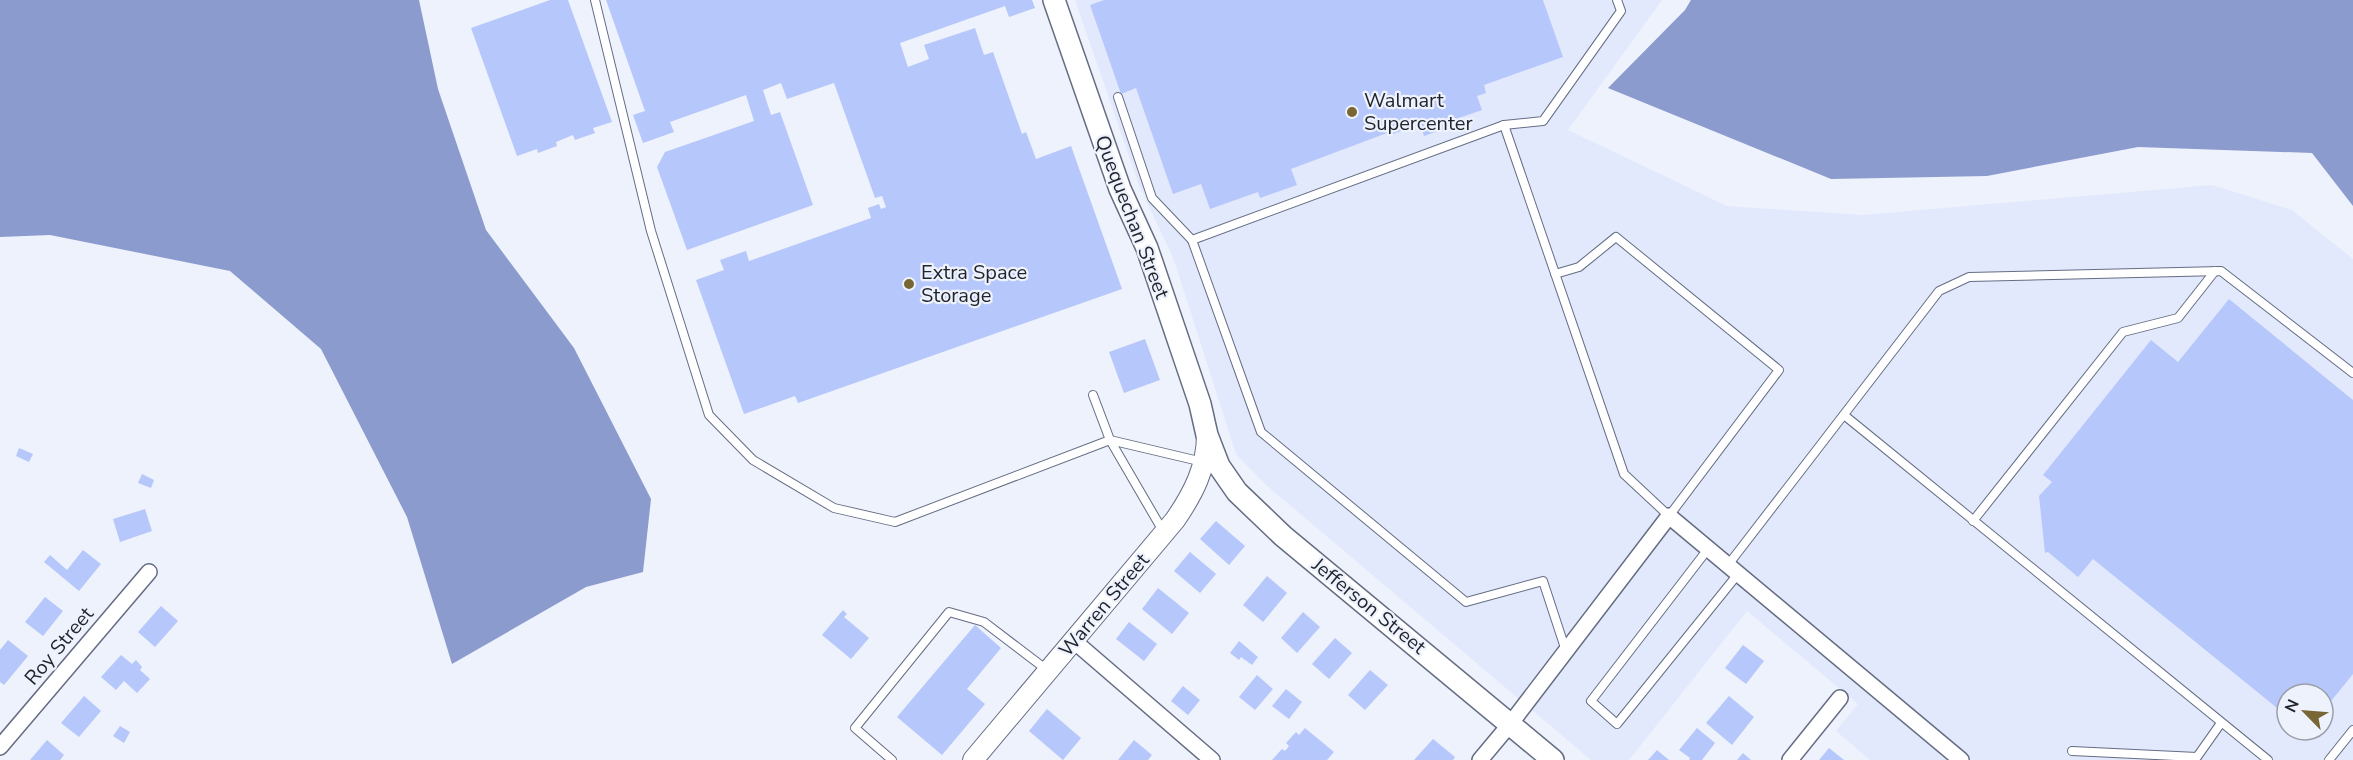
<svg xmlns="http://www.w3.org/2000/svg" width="2353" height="760" font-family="'Nunito Sans',sans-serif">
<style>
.built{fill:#e2e9fd;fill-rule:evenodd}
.water{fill:#8b9bcd}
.building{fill:#b6c7fb}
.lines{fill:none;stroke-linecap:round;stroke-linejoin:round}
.service-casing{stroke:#656d83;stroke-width:10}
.minor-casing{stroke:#656d83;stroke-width:18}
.tertiary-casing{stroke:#656d83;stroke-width:22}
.secondary-casing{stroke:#656d83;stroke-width:24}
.service{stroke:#fff;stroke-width:8}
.minor{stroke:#fff;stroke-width:15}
.tertiary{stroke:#fff;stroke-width:20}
.secondary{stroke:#fff;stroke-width:21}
.poi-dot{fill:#786634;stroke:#eef2fc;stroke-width:2}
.labels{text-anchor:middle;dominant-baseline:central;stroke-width:4.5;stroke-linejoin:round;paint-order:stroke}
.poi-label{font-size:20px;fill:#1f232c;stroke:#eef2fc;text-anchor:start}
.street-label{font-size:20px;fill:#1f232c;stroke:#eef2fc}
</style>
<rect width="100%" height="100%" fill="#eef2fc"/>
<!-- built -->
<path class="built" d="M1075,0H1662L1568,130L1727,206L1863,215L2212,185L2292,210L2353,259V760H1870L1836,731L1858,704L1747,611L1629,760H1591L1265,484L1236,454L1174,260L1139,185ZM2287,694H2323V730H2287Z"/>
<!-- water -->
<g class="water">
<polygon points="0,0 419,0 438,89 486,230 574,348 651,499 643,572 586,587 452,664 407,517 321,349 230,271 50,235 0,237"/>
<polygon points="1691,0 2353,0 2353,206 2312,153 2138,147 1987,176 1831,179 1608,88 1685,10"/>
</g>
<!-- building -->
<g class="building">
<polygon points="550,0 568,0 612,122 593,128 595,133 575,140 573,135 556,142 557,146 538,153 537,149 517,156 471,28"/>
<polygon points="606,0 1032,0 1035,8 1009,17 1005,6 900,43 908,67 929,59 924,45 975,28 984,55 993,52 1022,134 1026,132 1036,159 1071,146 1122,289 798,403 795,396 744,414 696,280 724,270 720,260 746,251 749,261 871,218 868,208 879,204 881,209 886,207 882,196 875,198 834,83 787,99 781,83 763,90 771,115 780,112 813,205 687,250 657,167 665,152 754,121 746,95 670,122 674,132 643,143 633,115 645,111"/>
<polygon points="1104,0 1543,0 1563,57 1484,85 1486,93 1477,96 1482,110 1459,118 1461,123 1424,136 1420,124 1388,136 1387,133 1291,169 1297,185 1260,198 1258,192 1210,209 1201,184 1173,194 1136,88 1121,94 1090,5"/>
<polygon points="2229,299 2353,400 2353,674 2323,711 2323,694 2287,694 2287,716 2093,559 2078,577 2048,552 2045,553 2039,496 2052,482 2043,475 2151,340 2178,362"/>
<polygon points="1145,339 1160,380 1124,393 1109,352"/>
<polygon points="19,448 33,454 29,462 16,456"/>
<polygon points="142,474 154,480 151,488 138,483"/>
<polygon points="145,509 152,531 120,542 113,519"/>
<polygon points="1216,521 1245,546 1229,565 1200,539"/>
<polygon points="83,550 101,564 79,591 44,562 50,555 67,570"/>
<polygon points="1190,552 1216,574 1200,593 1174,571"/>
<polygon points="1267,576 1287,593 1263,622 1243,605"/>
<polygon points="1158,588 1189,613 1172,634 1142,609"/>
<polygon points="45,597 63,611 43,636 25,622"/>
<polygon points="161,606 178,621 155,647 138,632"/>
<polygon points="843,610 847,614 844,617 869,638 851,659 822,635"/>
<polygon points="1303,612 1320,627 1297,653 1281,638"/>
<polygon points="1129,622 1157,644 1144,661 1116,639"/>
<polygon points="975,625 1001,648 967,689 985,704 942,755 897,717"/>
<polygon points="1335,638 1352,653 1329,679 1312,664"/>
<polygon points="8,640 28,656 4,685 0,682 0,650"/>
<polygon points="1239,641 1258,657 1252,665 1241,657 1239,660 1230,653"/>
<polygon points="1743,645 1764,661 1746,684 1725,668"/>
<polygon points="121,655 132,664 136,660 142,667 140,670 150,679 137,693 124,681 116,690 101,677"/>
<polygon points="1370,670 1388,685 1365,710 1348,695"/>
<polygon points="1257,675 1273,689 1255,710 1239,697"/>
<polygon points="1183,686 1200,700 1188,715 1171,701"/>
<polygon points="1286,689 1302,702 1289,719 1272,706"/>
<polygon points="84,696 101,711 79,737 61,723"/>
<polygon points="1729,696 1754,717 1732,745 1706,723"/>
<polygon points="1047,709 1081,738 1063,760 1029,731"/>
<polygon points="120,726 130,732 124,743 113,736"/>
<polygon points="1305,728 1334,752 1327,760 1272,760 1282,749 1285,751 1289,746 1286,743 1296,732 1299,735"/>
<polygon points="1697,728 1715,743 1702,760 1689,760 1690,758 1679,750"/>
<polygon points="1433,739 1455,757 1453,760 1414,760"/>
<polygon points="47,740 64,755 60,760 30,760"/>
<polygon points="1134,740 1152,755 1148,760 1118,760"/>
<polygon points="1829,748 1844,760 1819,760"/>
<polygon points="1657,750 1669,760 1648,760"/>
<polygon points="1743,753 1751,760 1737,760"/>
</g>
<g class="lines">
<!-- service casing -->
<g class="service-casing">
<g id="service">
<polyline points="595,0 651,231 709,415 753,460 834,508 895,522 1110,440 1093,395"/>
<polyline points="1118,97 1152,198 1192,240"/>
<polyline points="1504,125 1543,121 1621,11 1617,0"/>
<polyline points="1555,274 1579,267 1616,237 1779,370 1669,516 1624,474 1504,125 1192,240 1261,432 1466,602 1543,581 1566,651"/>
<polyline points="1844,415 2268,760"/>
<polyline points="1973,521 2123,332 2178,318 2215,271"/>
<polyline points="1163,531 1110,440 1203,462"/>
<polyline points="1708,549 1591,701 1617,724 1738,574"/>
<polyline points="1728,565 1939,291 1969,277 2221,271 2353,373"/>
<polyline points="2072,751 2197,757 2221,723"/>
<polyline points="892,760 855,728 949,612 984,622 1047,670"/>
<polyline points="2329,760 2353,730"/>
</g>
</g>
<!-- minor casing -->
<g class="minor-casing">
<g id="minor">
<polyline points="1074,641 1212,760"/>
<polyline points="0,747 149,572"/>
<polyline points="1480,760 1511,723 1669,516 1961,760"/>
<polyline points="1790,760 1840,698"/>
</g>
</g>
<!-- tertiary casing -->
<g class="tertiary-casing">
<path id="tertiary" d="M973,760L1175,520C1193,494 1207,467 1207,435"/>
</g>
<!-- secondary casing -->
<g class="secondary-casing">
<polyline id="secondary" points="1054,0 1120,189 1147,248 1200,404 1207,435 1219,466 1237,492 1283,536 1553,760"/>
</g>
<!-- service -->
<use href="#service" class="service"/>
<!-- minor -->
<use href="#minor" class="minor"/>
<!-- tertiary -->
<use href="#tertiary" class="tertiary"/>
<!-- secondary -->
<use href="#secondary" class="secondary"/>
</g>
<!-- markers -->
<g class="poi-dot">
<circle cx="1352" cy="112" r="6"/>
<circle cx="909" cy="284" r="6"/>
</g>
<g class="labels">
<!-- poi labels -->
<g class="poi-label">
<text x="1364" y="100">Walmart<tspan x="1364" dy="23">Supercenter</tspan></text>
<text x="921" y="272">Extra Space<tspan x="921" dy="23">Storage</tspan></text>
</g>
<!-- street labels -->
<g class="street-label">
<text transform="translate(1132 217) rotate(69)">Quequechan Street</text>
<text transform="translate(1104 605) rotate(-50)">Warren Street</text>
<text transform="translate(1369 606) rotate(39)">Jefferson Street</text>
<text transform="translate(59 646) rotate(-50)">Roy Street</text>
</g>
</g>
<!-- north arrow -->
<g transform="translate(2305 712) rotate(295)"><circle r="28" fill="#eef2fc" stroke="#9b9fa9" stroke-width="1.5"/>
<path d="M0-4.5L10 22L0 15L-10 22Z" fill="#786634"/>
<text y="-9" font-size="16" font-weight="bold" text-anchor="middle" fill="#1f232c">N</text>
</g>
</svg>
